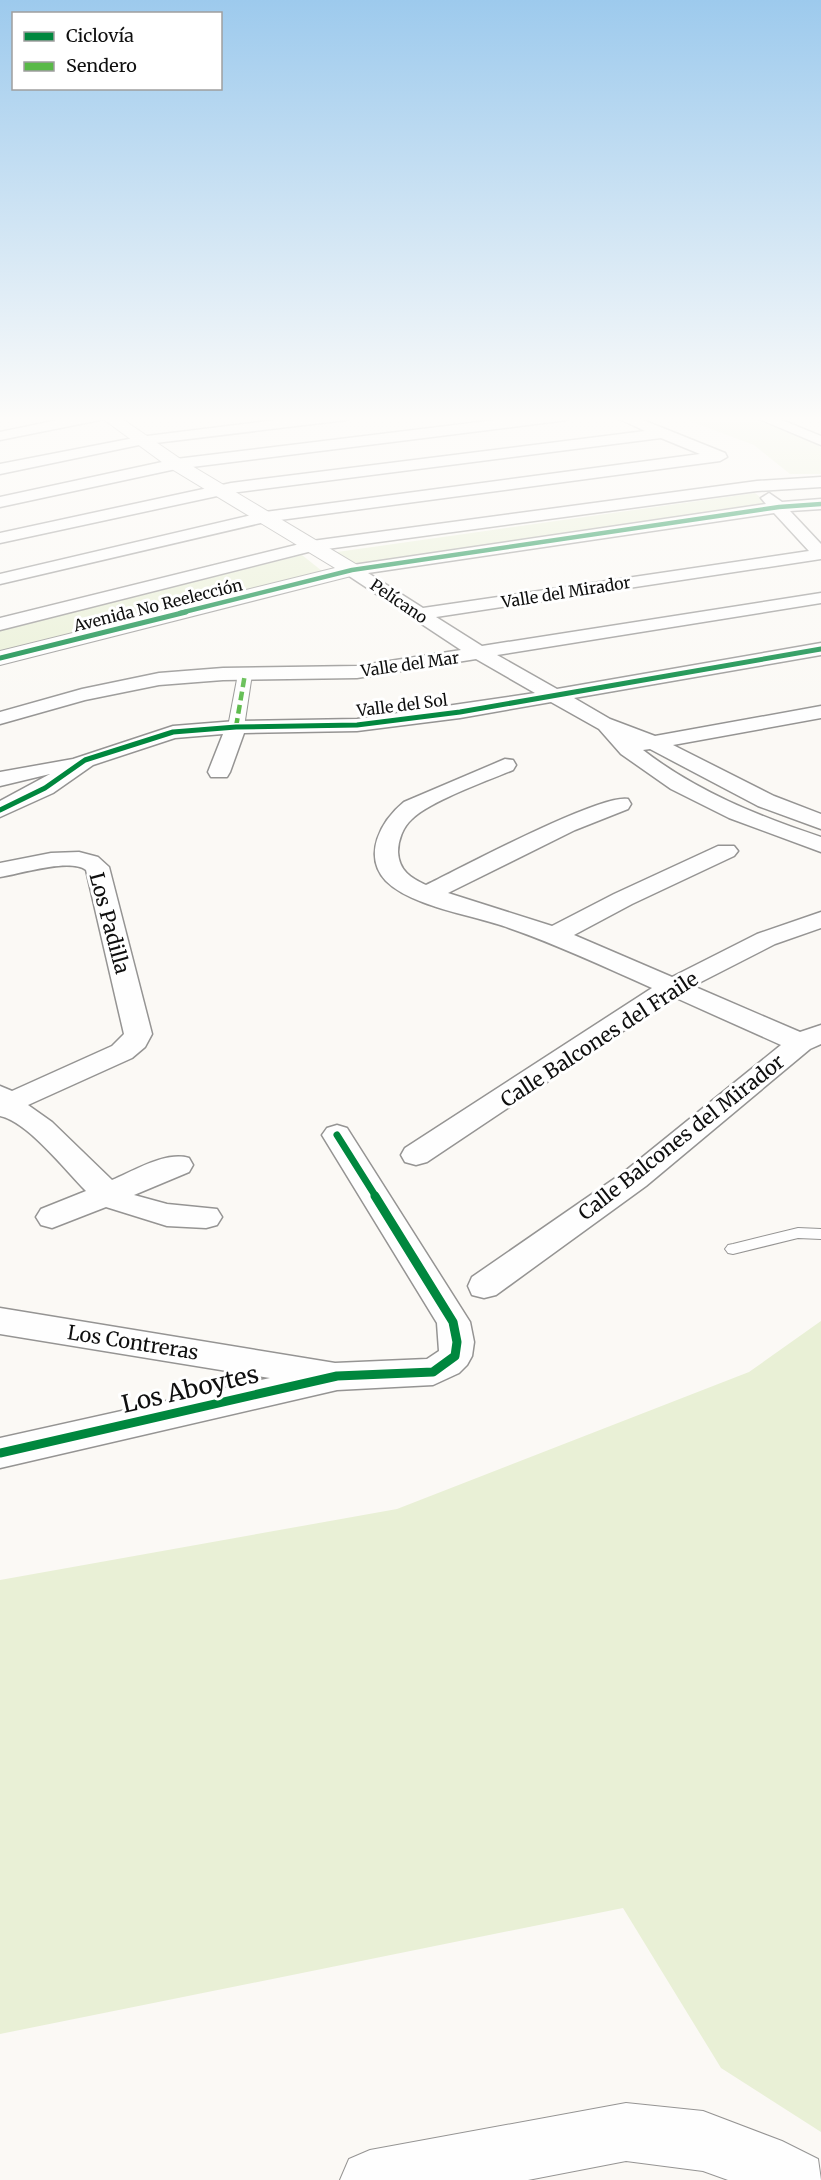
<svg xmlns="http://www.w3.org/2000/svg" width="821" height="2180" font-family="Merriweather,serif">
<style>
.green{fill:#e9f0d6}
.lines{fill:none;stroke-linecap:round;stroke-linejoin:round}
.service-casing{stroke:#959493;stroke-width:2}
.pedestrian-casing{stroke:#959493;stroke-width:2}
.minor-casing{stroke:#959493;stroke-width:3}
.tertiary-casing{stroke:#959493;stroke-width:2}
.service{fill:#fefefe;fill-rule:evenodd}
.pedestrian{fill:#fefefe;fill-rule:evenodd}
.minor{fill:#fefefe;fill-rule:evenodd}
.tertiary{fill:#fefefe;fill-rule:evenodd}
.quiet{stroke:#58b947;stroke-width:4.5;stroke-dasharray:9 4.5;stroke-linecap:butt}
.cycleway-far3-casing{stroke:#fff;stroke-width:7}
.cycleway-far2-casing{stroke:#fff;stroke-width:8}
.cycleway-far1-casing{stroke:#fff;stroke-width:10}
.cycleway-casing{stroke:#fff;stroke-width:13}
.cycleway-far3{stroke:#00873e;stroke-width:4.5}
.cycleway-far2{stroke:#00873e;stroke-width:5}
.cycleway-far1{stroke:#00873e;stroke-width:7}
.cycleway{stroke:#00873e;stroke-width:9}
.labels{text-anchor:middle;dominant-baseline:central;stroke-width:6;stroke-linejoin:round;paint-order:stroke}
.far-street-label{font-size:16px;fill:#0f0f0f;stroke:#fff}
.street-label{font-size:20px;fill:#0f0f0f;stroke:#fff}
.near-street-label{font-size:24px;fill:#0f0f0f;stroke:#fff}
</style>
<rect width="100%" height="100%" fill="#fbf9f5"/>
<!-- green -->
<g class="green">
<polygon points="676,416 744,416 813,441 821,448 821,474 790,474 754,445"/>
<polygon points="755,493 771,506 350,566 330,553"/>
<polygon points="302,555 322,571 0,653 0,631"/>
<polygon points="821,1321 821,2132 721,2068 623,1908 0,2034 0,1580 397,1509 749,1372"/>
</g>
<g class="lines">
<!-- service casing -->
<g class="service-casing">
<polygon id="service" points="798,1228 821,1229 821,1239 798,1238 733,1254 728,1253 725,1249 728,1245 733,1244"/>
</g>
<!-- pedestrian casing -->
<g class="pedestrian-casing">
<polygon id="pedestrian" points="245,670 252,674 244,727 236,732 228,727 238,674"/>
</g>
<!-- minor casing -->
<g class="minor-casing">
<g id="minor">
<polygon points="77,416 107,416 100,420 0,440 0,432"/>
<polygon points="308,416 353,416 346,420 139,445 0,474 0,464 139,437"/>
<polygon points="529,416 574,416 567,420 176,469 0,507 0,497 176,459"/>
<polygon points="613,416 633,416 725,453 727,457 720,461 265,522 0,584 0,574 265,512 700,454 661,438 231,493 0,543 0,533 231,483 645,431"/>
<polygon points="752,416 772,416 821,436 821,445"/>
<polygon points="821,477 821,487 757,491 312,551 0,630 0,618 312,541 757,481"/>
<path d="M769,493L782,502L821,499V509L790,511L821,544V559L436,617L482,646L821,593V603L497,655L557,689L821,643V655L574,698L610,719L655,736L821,706V718L673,745L774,796L821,814V829L758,806L650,749L643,750C696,791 758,816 821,837V852L729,818L671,789L621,754L599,729L551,702L460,718L357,731L244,733L230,772L227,777H211L208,772L223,734L175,738L93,765L53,793L0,817V801L50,774L0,786V772L73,759L173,726L236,721L357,719L535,693L476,659L357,678L223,680L159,685L85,700L0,724V712L82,689L159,673L223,668L357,666L461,650L346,574L343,570L346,566L766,504L761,498ZM774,513L809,551L423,608L368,573Z"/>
<path d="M505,759L513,760L516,765L513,770C489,780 428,802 412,819C403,827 398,840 398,852C399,871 411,878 426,885C459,869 601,793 628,799L631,804L628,809L575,830L448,893L552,926L614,894L718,846H734L738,851L734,856L632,904L574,935L672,977L757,934L821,912V928L775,944L693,986L800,1032L821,1025V1044L810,1049L646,1186L496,1295L484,1298L472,1295L468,1286L472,1277L624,1172L781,1045L674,997L427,1162L416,1165L405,1162L401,1155L405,1148L652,988C605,967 558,945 509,928C474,915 412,907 386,881C362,855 381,821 404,802Z"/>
<path d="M79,852L98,857L109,867L152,1034L145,1047L132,1058L28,1105L52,1122L112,1180C134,1171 165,1151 189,1158L193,1165L189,1172L134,1195L167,1204L217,1209L222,1217L217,1225L206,1228L167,1226L106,1207L52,1228L41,1225L36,1217L41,1209L86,1191C65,1170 28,1122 0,1116V1086L12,1091L112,1046L124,1034L86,870C69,858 20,874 0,877V863L51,853Z"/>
<polygon points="337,1125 347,1128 470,1322 474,1342 472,1356 467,1365 459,1373 433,1385 337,1390 0,1468 0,1438 270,1378 0,1334 0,1308 335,1363 427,1359 439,1351 437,1323 322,1135 327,1128"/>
</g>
</g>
<!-- tertiary casing -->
<g class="tertiary-casing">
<g id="tertiary">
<polygon points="99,416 118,416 182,460 359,566 362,570 359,574 0,665 0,651 335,568 170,468"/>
<polygon points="626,2103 703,2111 782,2141 818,2159 821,2180 728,2180 703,2171 626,2161 528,2180 340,2180 349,2159 370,2150"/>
</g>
</g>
<!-- service -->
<use href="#service" class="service"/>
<!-- pedestrian -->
<use href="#pedestrian" class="pedestrian"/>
<!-- minor -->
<use href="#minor" class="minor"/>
<!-- tertiary -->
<use href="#tertiary" class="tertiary"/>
<!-- quiet -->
<polyline class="quiet" points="236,727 245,674"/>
<!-- cycleway-far3 casing -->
<g class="cycleway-far3-casing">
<polyline id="cycleway-far3" points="180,613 352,570 779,507 821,504"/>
</g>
<!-- cycleway-far2 casing -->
<g class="cycleway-far2-casing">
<g id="cycleway-far2">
<polyline points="0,658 186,612"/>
<polyline points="0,810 45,788 85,760 173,732 236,727 357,725 460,712 821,649"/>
</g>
</g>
<!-- cycleway-far1 casing -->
<g class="cycleway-far1-casing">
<polyline id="cycleway-far1" points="337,1135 376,1197"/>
</g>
<!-- cycleway casing -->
<g class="cycleway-casing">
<polyline id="cycleway" points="0,1453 337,1376 433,1372 455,1356 457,1342 453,1322 375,1196"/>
</g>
<!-- cycleway-far3 -->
<use href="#cycleway-far3" class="cycleway-far3"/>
<!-- cycleway-far2 -->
<use href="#cycleway-far2" class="cycleway-far2"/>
<!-- cycleway-far1 -->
<use href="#cycleway-far1" class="cycleway-far1"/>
<!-- cycleway -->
<use href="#cycleway" class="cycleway"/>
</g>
<!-- sky -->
<linearGradient id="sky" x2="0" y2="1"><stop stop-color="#9dcaed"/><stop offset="0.58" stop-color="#fdfcfa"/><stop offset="1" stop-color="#fdfcfa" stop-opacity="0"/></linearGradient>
<rect width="821" height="722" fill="url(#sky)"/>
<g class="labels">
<!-- far-street labels -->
<g class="far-street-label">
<text transform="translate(566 592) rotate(-9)">Valle del Mirador</text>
<text transform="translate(399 601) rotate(34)">Pelícano</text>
<text transform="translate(158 605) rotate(-14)">Avenida No Reelección</text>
<text transform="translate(410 664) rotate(-8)">Valle del Mar</text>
<text transform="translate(402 705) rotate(-7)">Valle del Sol</text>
</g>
<!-- street labels -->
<g class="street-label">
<text transform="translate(110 923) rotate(75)">Los Padilla</text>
<text transform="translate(599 1039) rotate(-33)">Calle Balcones del Fraile</text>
<text transform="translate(681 1137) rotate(-38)">Calle Balcones del Mirador</text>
<text transform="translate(133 1342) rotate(9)">Los Contreras</text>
</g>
<!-- near-street labels -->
<g class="near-street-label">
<text transform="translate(190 1389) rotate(-13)">Los Aboytes</text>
</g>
</g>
<!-- legend -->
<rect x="12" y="12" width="210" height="78" fill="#ffffff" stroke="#9f9f9f" stroke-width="1.5"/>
<rect x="24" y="32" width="30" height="9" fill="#00873e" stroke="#9f9f9f" stroke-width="1.5"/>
<text x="66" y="42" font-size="18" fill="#0f0f0f">Ciclovía</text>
<rect x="24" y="62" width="30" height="9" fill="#58b947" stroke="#9f9f9f" stroke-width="1.5"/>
<text x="66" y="72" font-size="18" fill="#0f0f0f">Sendero</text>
</svg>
